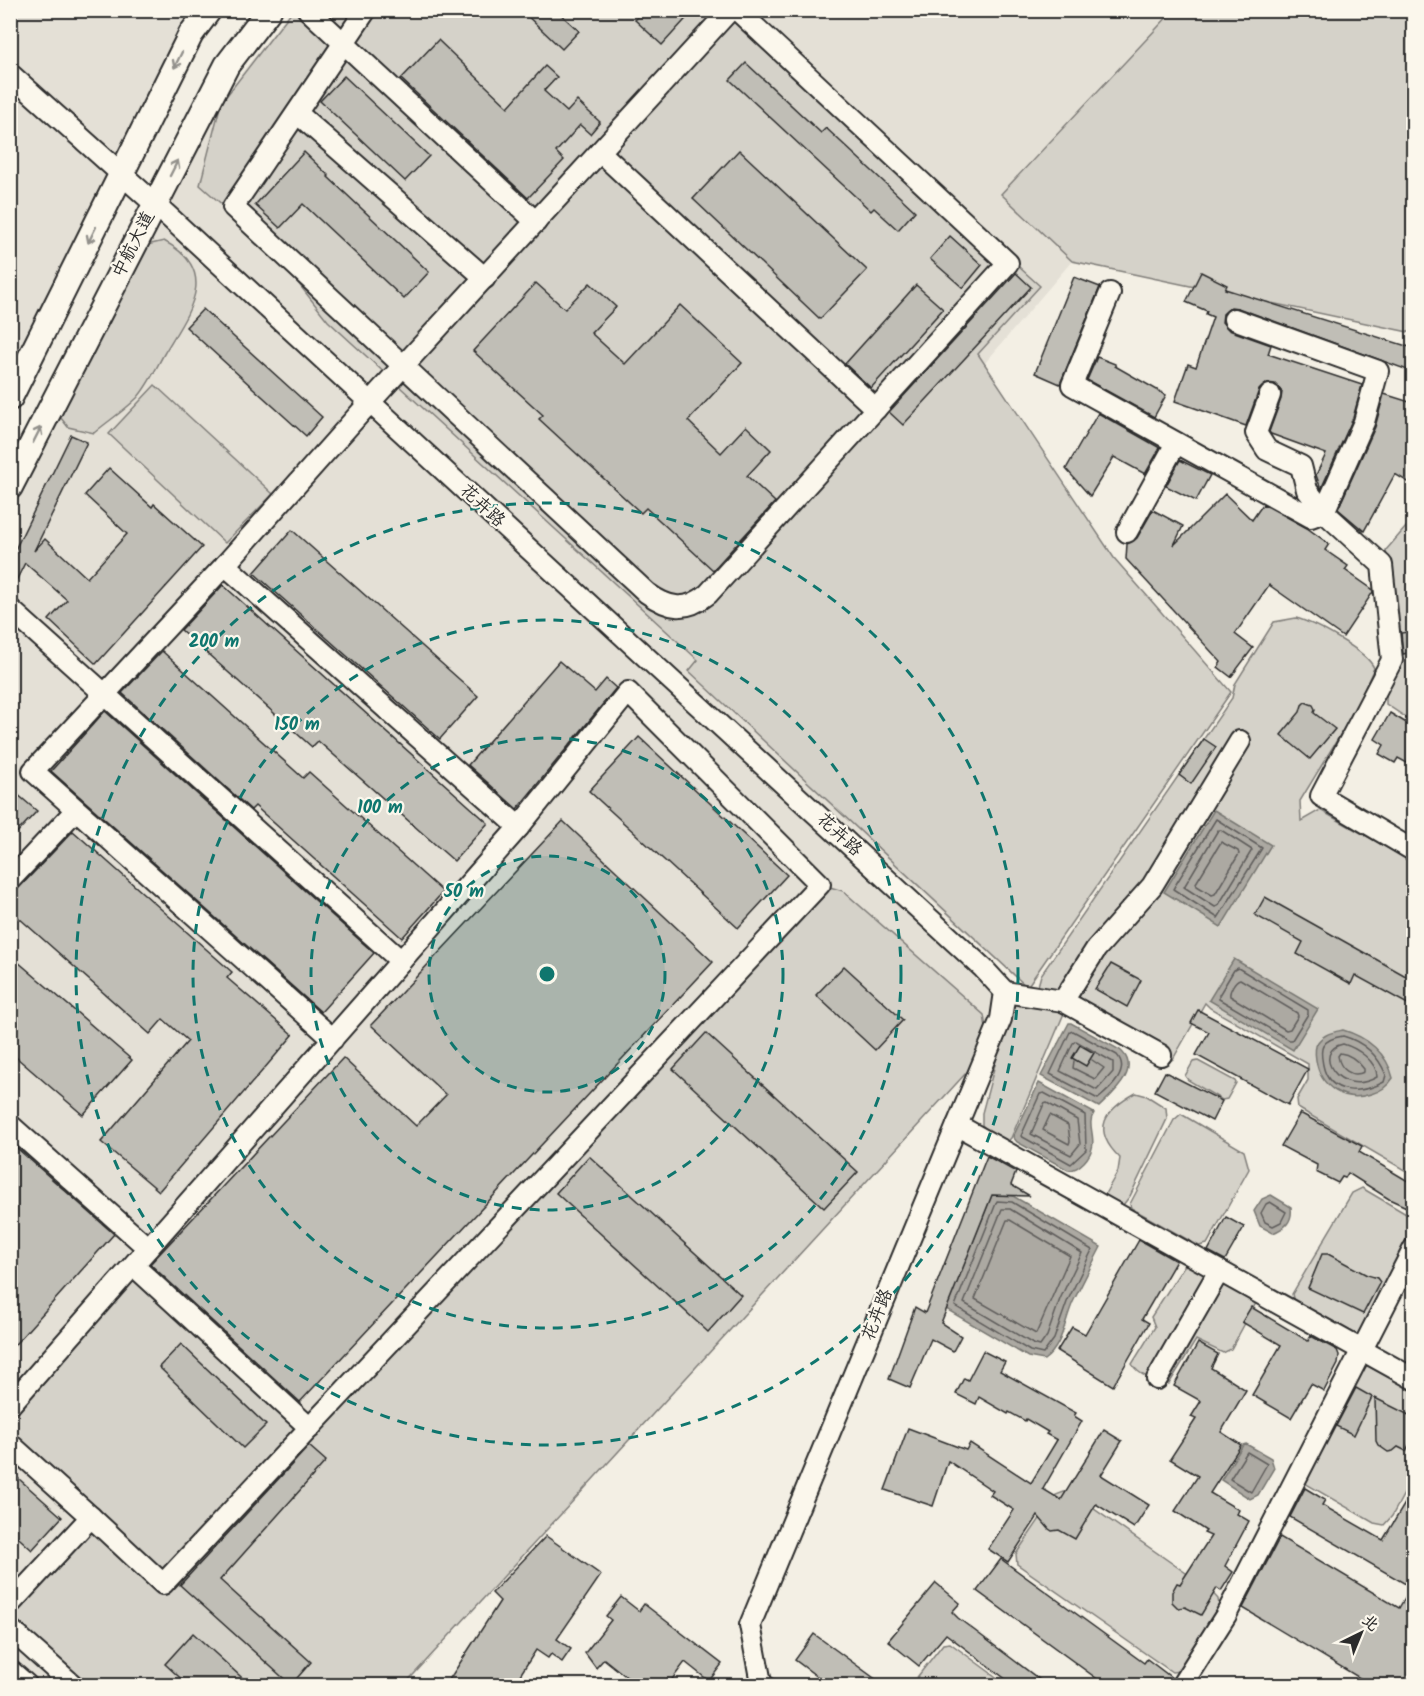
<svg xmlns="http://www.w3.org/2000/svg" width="1424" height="1696" font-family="Kalam,'LXGW WenKai TC',sans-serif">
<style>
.built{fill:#e4e0d6}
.green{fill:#d5d2c9;stroke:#807e7a;stroke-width:1.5}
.water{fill:#aca9a2;stroke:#787772;stroke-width:1.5}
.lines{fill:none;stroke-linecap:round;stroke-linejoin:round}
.shore{stroke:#5f5d5b;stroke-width:1.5}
.building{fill:#c0beb6;stroke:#2b2b2b;stroke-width:1.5}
.minor-casing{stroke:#2b2b2b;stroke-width:24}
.major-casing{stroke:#2b2b2b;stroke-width:28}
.minor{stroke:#fbf7ec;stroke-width:20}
.major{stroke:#fbf7ec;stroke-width:24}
.oneway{stroke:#93918c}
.ring{fill:none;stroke:#0f766e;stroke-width:3;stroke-dasharray:10 8}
.labels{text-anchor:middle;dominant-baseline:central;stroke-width:4.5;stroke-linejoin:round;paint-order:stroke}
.street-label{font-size:18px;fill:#2b2b2b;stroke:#fbf7ec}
.centre{fill:#0f766e;stroke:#fbf7ec;stroke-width:3}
.ring-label{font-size:18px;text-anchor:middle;font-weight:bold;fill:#0f766e;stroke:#fbf7ec;stroke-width:4.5;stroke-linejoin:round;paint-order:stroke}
</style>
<rect width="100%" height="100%" fill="#f3efe4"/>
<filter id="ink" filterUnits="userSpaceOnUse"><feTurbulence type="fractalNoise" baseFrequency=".0167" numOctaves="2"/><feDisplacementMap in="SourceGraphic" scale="12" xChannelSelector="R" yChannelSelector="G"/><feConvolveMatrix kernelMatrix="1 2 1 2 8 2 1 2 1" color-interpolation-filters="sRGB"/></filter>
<g filter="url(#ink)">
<!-- built -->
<g class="built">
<polygon points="11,11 209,11 11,398"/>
<polygon points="290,11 1173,11 1001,194 1072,261 985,363 1114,558 1231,692 1027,987 207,251 1005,992 989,1048 404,1685 25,1686 11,1673 11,487 155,204 239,76"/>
</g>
<!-- green -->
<g class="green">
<polygon points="292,11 735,11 1040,286 978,354 1114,558 1231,692 1027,987 689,671 698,660 328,321 283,264 226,208 200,185 221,103"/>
<polygon points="1173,11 1413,11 1413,333 1072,261 1001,194"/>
<path d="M164,241C222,272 188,313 164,354C156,368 148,386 137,398C124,411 108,421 94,433L68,427L57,413L147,245Z"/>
<polygon points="155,385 273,494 225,543 109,434"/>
<polygon points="1413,519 1413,722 1386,704 1386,693 1401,665 1386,550"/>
<path d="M1296,618C1314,623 1367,651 1374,668L1354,712L1300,801L1301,821L1320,810L1413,862V1175L1303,1111L1298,1108L1297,1099L1308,1080V1064L1210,1008L1205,1003L1173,1059L1163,1066L1065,1011L1011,1138L1007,1142L996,1139L982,1125V1113L1012,1001L1040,997L1038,986L1041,975L1232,698L1235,684L1274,622Z"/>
<polygon points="820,884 843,891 984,1015 989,1048 404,1685 74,1685 11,1629 11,1604 91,1517 11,1444 11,1405 134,1266 310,1428"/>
<polygon points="1198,1061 1235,1081 1236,1083 1227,1099 1222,1100 1188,1080 1185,1076 1193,1062"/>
<path d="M1136,1093L1147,1096L1166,1108L1167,1119L1130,1196L1123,1205L1114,1203L1105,1194L1118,1171L1120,1158C1090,1129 1105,1110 1136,1093Z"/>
<polygon points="1181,1114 1244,1151 1249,1169 1207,1244 1199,1246 1131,1208 1130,1204 1174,1120"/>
<polygon points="1362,1188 1413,1218 1413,1239 1360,1336 1349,1339 1295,1307 1292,1294 1352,1193"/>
<path d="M1193,1263L1251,1298L1256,1303L1231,1349L1223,1353L1196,1340L1169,1384C1159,1385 1137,1374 1132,1364L1155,1327L1151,1317L1184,1266Z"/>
<polygon points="1368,1366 1413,1390 1413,1477 1392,1516 1384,1525 1374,1523 1308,1485 1301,1479 1358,1368"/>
<polygon points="1064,1492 1071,1493 1209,1589 1218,1599 1219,1605 1180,1671 1172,1672 1017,1564 1016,1554 1056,1495"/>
<polygon points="950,1643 1007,1685 911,1685 943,1644"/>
</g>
<!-- water -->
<g class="water">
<polygon points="1214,810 1271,845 1221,927 1164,892"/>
<polygon points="1234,959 1318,1009 1293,1050 1209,1000"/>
<path d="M1069,1023H1071L1120,1050C1143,1069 1112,1094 1099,1107L1041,1076Z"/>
<path d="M1343,1030C1367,1037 1387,1053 1393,1078C1387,1087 1381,1091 1371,1094C1344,1103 1320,1087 1316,1060C1315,1054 1315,1046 1318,1042C1325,1033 1334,1032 1343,1030Z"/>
<path d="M1039,1083L1094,1113C1084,1127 1103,1142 1084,1162C1079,1167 1075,1170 1068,1170L1017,1142L1013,1137Z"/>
<path d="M992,1195L1013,1196L1101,1247C1091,1266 1082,1284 1073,1302C1064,1322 1063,1346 1044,1360L1028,1357L946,1309Z"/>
<path d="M1271,1195L1291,1207C1293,1222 1285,1228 1273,1233L1260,1226L1254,1211L1262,1199Z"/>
<polygon points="1246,1444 1271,1458 1274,1468 1258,1495 1250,1499 1221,1480 1243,1445"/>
</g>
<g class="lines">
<!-- shore -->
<g class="shore">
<polygon points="1216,819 1262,848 1218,918 1173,889"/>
<polygon points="1218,830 1221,830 1252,850 1218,906 1215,907 1184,887"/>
<polygon points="1221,842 1238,851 1239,854 1215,894 1212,895 1197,886 1196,883"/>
<polygon points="1238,968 1308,1010 1308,1014 1292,1040 1289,1040 1219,999 1219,995 1234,970"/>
<path d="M1240,979L1297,1013L1298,1016L1290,1029L1286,1030L1230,996C1229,991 1235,980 1240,979Z"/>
<path d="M1073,1031L1117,1055C1131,1071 1110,1089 1098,1099L1050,1074L1070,1032Z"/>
<path d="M1343,1036C1364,1042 1378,1055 1386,1075L1384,1082C1362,1094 1329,1096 1323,1065C1322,1059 1320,1051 1323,1046C1327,1039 1336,1037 1343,1036Z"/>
<polygon points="1076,1041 1113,1062 1113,1072 1097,1090 1060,1071 1073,1043"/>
<path d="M1343,1044C1357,1048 1377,1061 1377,1077C1338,1099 1311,1050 1343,1044Z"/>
<path d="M1340,1053C1350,1054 1358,1061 1364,1069V1072C1351,1078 1340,1069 1338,1056Z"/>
<polyline points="1074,1061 1073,1068 1095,1079 1104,1068 1092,1060"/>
<polygon points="1044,1093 1085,1115 1086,1150 1071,1164 1021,1136 1040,1094"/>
<polygon points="1047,1103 1077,1120 1080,1144 1071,1155 1031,1134 1044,1104"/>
<polygon points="1050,1115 1068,1125 1070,1141 1069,1144 1043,1130"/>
<polygon points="997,1201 1012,1202 1092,1250 1067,1302 1054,1339 1043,1354 1030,1351 955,1306"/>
<polygon points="1270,1202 1286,1212 1281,1222 1273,1226 1265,1222 1261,1213 1266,1204"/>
<polygon points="1002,1209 1010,1209 1082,1253 1060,1299 1047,1336 1040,1346 1033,1344 964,1303"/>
<polygon points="1007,1220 1010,1220 1070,1256 1036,1334 975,1299"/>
<polygon points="1247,1452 1267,1464 1251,1492 1230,1479"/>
</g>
</g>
<!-- building -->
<g class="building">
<polygon points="521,10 556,10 579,31 562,49"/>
<polygon points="644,10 694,10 662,45 635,20"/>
<polygon points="438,40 508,107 545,66 557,77 544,91 567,112 577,101 600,122 590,134 580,125 556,152 564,160 528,198 401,79"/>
<polygon points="746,63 821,133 826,128 915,211 898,230 874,208 871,211 730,80"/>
<polygon points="344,76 429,156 405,181 320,101"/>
<polygon points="739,150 867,270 820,319 693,199"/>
<polygon points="304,152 329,176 328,177 429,272 404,299 303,204 280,228 255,205"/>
<polygon points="950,236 982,265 963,288 930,259"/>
<polygon points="1201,272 1227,285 1225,289 1413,348 1413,372 1238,308 1231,307 1223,314 1222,322 1229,330 1271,345 1268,354 1362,385 1353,418 1321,489 1316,475 1326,454 1271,434 1269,432 1281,399 1282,392 1275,384 1267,383 1259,390 1246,426 1175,401 1188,364 1196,367 1213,317 1206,314 1207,311 1186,302"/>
<polygon points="1016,273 1031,287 903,425 889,412"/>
<polygon points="1074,277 1100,287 1060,384 1035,373"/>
<polygon points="536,283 565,309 590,283 616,307 591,333 625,364 680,305 742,363 688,421 721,453 746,426 771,450 747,476 775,502 713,570 646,508 641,513 539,419 543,415 473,351"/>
<polygon points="916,285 943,309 871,388 845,364"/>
<polygon points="203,309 322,417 306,436 186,327"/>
<polygon points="1097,357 1115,364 1115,366 1166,395 1154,417 1087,380"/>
<polygon points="1384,394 1413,403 1413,485 1395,474 1364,531 1338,509 1375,427"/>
<polygon points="1098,413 1160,448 1145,474 1114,457 1090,496 1066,469"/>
<polygon points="71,435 87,442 34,551 45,539 87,578 127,534 85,495 109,468 152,507 154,504 202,547 96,664 49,620 67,600 25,563 10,593 10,560"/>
<polygon points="1180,460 1210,475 1196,501 1166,486"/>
<polygon points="1225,494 1252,520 1263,504 1307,528 1329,544 1325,550 1348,566 1345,570 1372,589 1373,592 1343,637 1269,585 1235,634 1253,648 1231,677 1218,667 1221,662 1126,559 1127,544 1137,538 1153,510 1183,526 1174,545"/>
<polygon points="292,530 478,696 440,739 254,573"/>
<polygon points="223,585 488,823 454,861 318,741 312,747 181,630"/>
<polygon points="1413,631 1413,652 1403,654 1401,633"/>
<polygon points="162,651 303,778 309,772 443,892 402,938 255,806 251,810 122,693"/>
<polygon points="559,661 595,692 606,679 616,688 517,809 468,765"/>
<polygon points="1305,702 1313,705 1315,709 1314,713 1335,729 1310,759 1281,735 1300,712 1302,705"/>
<polygon points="105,711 374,953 321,1012 51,771"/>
<polygon points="1390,713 1413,727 1413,752 1407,763 1398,758 1395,763 1379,754 1384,745 1375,739"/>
<polygon points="639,737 787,875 738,928 589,791"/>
<polygon points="1204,739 1216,747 1191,784 1179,775"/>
<polygon points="10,788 37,811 10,840"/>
<polygon points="563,821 713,962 300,1402 150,1264 343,1058 416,1126 446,1095 371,1025"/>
<polygon points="73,831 232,972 227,978 293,1035 159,1191 101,1142 188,1041 163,1019 150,1034 10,910 10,894 19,888"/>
<polygon points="1265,897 1413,980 1413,1007 1355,975 1351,984 1297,954 1303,942 1255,915"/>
<polygon points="10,955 132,1060 83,1115 10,1052"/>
<polygon points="1111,964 1141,980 1127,1007 1095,989"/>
<polygon points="844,966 903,1020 875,1050 816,995"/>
<polygon points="1198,1010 1308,1069 1288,1105 1196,1055 1209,1032 1191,1023"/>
<polygon points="706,1033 858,1172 824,1208 673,1069"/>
<polygon points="1080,1045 1094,1053 1086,1066 1072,1058"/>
<polygon points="1165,1072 1222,1101 1212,1121 1155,1091"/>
<polygon points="1300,1113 1362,1146 1359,1152 1413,1184 1413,1210 1389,1199 1348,1173 1345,1178 1342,1177 1338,1183 1316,1172 1317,1165 1281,1146"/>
<polygon points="10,1142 114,1234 10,1350"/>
<polygon points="589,1156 741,1295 708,1332 556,1193"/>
<polygon points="987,1156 1016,1172 1011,1185 1030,1196 992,1195 941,1323 961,1336 953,1351 931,1339 910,1388 889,1379 915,1307 925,1313"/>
<polygon points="1226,1217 1244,1227 1225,1260 1208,1251"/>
<polygon points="1139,1240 1176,1261 1142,1319 1149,1323 1113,1386 1057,1351 1072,1327 1085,1334"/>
<polygon points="1322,1254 1328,1254 1367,1275 1377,1278 1380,1282 1363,1314 1308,1288"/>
<polygon points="1251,1307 1308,1341 1311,1336 1337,1350 1339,1355 1338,1364 1324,1391 1311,1384 1291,1418 1252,1395 1281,1345 1242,1322"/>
<polygon points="1198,1343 1218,1354 1211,1368 1246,1390 1221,1432 1241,1445 1210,1493 1239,1510 1237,1514 1249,1521 1225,1566 1233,1572 1221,1591 1217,1588 1201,1615 1185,1607 1178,1608 1172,1602 1172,1592 1177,1583 1180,1584 1211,1536 1204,1533 1206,1531 1175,1511 1198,1476 1170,1459 1196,1419 1191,1417 1201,1401 1174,1386"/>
<polygon points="181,1344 266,1425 243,1448 159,1367"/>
<polygon points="983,1351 1005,1362 1000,1371 1076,1413 1074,1416 1082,1421 1043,1489 1061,1500 1104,1430 1122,1441 1101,1475 1149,1505 1134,1528 1096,1504 1075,1539 1059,1530 1052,1531 1049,1529 1038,1516 1008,1562 988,1549 1014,1510 990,1495 993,1491 948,1461 933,1506 885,1490 908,1428 966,1450 970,1443 1031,1483 1057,1440 1046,1434 1048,1432 1026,1419 1025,1421 1009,1412 1008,1414 979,1397 976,1404 956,1394 964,1378 968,1380"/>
<polygon points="1356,1388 1372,1397 1354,1435 1336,1426"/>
<polygon points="1375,1398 1413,1417 1411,1420 1413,1421 1413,1437 1406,1451 1398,1447 1393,1451 1388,1452 1378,1445 1376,1441"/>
<polygon points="309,1446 326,1461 220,1580 311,1662 291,1685 180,1585"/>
<polygon points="10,1471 62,1517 32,1550 10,1530"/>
<polygon points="1305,1488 1325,1500 1322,1505 1383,1540 1413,1490 1413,1666 1402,1686 1373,1686 1243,1608 1280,1537 1399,1608 1411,1587 1290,1517"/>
<polygon points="546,1536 601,1575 557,1639 571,1649 562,1662 551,1654 548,1658 536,1650 513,1686 445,1686 500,1601 492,1593"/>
<polygon points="1001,1559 1144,1663 1147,1659 1172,1678 1169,1686 1107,1686 977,1591"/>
<polygon points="936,1583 960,1603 952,1612 958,1618 1048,1686 1015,1686 946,1634 919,1666 888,1641"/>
<polygon points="621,1597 639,1611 644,1604 722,1664 709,1681 685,1662 667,1686 638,1686 604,1659 596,1668 585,1653 611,1620 606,1616"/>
<polygon points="193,1633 251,1686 189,1686 165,1664"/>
<polygon points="814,1634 885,1686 830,1686 795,1660"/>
</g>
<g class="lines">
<!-- minor casing -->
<g class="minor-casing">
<g id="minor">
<polyline points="308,10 536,222"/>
<path d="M366,10L233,207L647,593C669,609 686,612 708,594L1008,263L737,10"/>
<polyline points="10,74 155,204 983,968 1005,992 1001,1019 750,1625 761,1683 765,1686"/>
<polyline points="297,113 485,278"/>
<polyline points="600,152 876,409"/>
<polyline points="1110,293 1072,385 1311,517 1324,512 1307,490 1301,466 1267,450 1256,433 1270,395"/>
<polyline points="1234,319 1378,371 1364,422 1324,512 1382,565 1392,660 1321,796 1414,851"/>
<polyline points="1127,532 1176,443"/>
<polyline points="225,565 370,402 730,10"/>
<polyline points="10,609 401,961"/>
<polyline points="10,880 75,811"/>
<polyline points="1005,992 1063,1001 1096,949 1152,886 1240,741"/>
<polyline points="1063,1001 1161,1055"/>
<polyline points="10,1125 148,1248"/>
<polyline points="957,1125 1414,1379"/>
<polyline points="134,1266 310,1428"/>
<polyline points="1157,1379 1219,1271"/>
<polyline points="10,1405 519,827 225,565 33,771 333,1039"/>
<polyline points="10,1444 91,1517"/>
<polyline points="10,1604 91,1517 163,1584 820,884 628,692 519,827"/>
<polyline points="10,1629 74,1686"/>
<polyline points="1181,1686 1226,1615 1414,1248"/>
</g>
</g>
<!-- major casing -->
<g class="major-casing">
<g id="major">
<polyline points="10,398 191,34 209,10"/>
<polyline points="10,487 227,65 269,10"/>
<polyline points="10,1673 25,1686"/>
</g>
</g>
<!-- minor -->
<use href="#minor" class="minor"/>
<!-- major -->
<use href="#major" class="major"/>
</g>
<!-- one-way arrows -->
<defs><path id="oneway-shaft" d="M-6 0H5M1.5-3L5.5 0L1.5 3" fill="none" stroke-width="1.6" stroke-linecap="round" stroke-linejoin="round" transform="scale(1.5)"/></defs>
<g class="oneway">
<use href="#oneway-shaft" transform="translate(178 60) rotate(116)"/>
<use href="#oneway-shaft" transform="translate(174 168) rotate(-63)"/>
<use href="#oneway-shaft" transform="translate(92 235) rotate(116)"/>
<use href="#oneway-shaft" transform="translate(37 435) rotate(-63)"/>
</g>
</g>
<!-- distance rings -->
<circle cx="547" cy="974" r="118" fill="#0f766e" fill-opacity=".12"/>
<g class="ring">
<circle cx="547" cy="974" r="118"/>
<circle cx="547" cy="974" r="236"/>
<circle cx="547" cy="974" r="354"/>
<circle cx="547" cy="974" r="471"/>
</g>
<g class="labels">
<!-- street labels -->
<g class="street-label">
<text transform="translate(134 245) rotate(-63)">中航大道</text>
<text transform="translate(482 506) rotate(43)">花卉路</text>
<text transform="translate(839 835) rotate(43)">花卉路</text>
<text transform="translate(878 1315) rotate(-68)">花卉路</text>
</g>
</g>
<circle cx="547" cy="974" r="9" class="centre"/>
<g class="ring-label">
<text x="214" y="647">200 m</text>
<text x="297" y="730">150 m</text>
<text x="380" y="813">100 m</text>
<text x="464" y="897">50 m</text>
</g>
<!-- margin -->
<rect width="1424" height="1696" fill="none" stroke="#fbf7ec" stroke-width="36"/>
<rect x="18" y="18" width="1388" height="1660" fill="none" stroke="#2b2b2b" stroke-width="2" filter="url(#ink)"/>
<!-- north arrow -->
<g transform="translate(1361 1633) rotate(43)" stroke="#fbf7ec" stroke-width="4.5" paint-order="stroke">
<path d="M0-4.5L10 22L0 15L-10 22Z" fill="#2b2b2b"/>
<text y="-9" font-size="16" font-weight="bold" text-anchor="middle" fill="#2b2b2b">北</text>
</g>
</svg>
